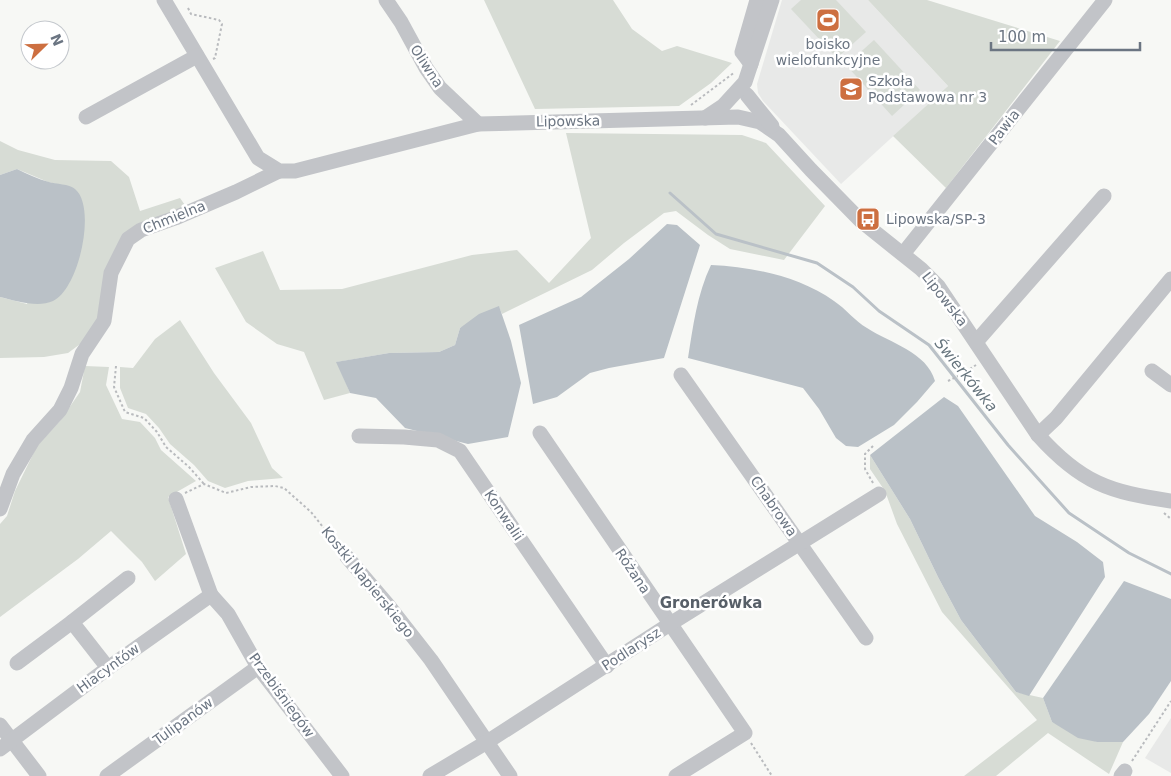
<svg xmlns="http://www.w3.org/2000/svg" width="1171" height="776" font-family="'DejaVu Sans',sans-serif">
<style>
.built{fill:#e8e9e8}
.green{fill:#d7dcd5}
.water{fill:#bac1c7}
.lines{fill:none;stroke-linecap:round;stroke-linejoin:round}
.stream{stroke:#bac1c7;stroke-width:3}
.path{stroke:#b9bbbe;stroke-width:2;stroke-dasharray:2.5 2.5;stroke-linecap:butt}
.minor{stroke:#c2c4c8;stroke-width:15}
.labels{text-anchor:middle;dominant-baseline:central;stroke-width:5;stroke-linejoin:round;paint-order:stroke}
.poi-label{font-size:14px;fill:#6b7582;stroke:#fff;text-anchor:start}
.street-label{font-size:14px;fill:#6b7582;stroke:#fff}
.water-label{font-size:15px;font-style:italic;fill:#67757e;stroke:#fff}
.neighbourhood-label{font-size:15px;font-weight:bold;fill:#575f68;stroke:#fff}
</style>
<rect width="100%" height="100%" fill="#f7f8f5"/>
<!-- built -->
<g class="built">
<polygon points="782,0 868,0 948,86 841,184 763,101 758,93 757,84"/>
<polygon points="1171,718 1171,773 1145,758"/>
</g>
<!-- green -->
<g class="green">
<polygon points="484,0 613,0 632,29 662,51 677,46 732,63 711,83 679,106 535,109"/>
<polygon points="801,0 836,0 866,32 837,58 791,9"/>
<polygon points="868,0 927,0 1060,41 946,188 893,136 948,86"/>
<polygon points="874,40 920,90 892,116 846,65"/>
<polygon points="566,133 742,135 766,143 825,206 784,260 730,249 708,235 676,211 664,213 624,243 592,270 502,314 499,307 460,328 455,345 439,352 389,353 337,362 350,393 324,400 304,352 277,344 246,322 215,268 263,251 280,290 342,289 472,255 517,250 549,283 591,238"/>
<polygon points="0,141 18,150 55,160 111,161 129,177 140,211 180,198 187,208 129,232 101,317 91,336 68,353 44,357 0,358 0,297 27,304 73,188 48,182 17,169 0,175"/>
<polygon points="180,320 214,373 251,423 272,468 283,478 248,481 225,488 208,481 194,465 170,444 159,428 146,414 128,408 120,388 120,367 133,368 155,339"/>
<polygon points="85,366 109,367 106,385 122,419 140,422 155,438 161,450 196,481 168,497 186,554 155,581 142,562 111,531 78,559 0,617 0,524 7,516 15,491 37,446 60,421 80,392"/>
<polygon points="870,455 910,519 938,577 961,620 1016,692 1043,698 1052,722 1097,742 1123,742 1109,774 1048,733 996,776 964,776 1037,720 942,612 897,524 885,491 870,469"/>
</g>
<!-- water -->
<g class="water">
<path d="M17,169C27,174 38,179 49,182C56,184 69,184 75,189C97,207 79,289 53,301C38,308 16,301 0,297V175Z"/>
<polygon points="667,224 677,225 700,245 664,358 609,368 590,373 557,397 533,404 519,325 581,297 629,259"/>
<path d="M711,265C753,267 799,276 834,301C846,309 855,321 867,328C890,343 927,352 935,381L917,402L894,425L858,447L846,446L836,438L819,409L803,388L688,358C693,327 697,294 711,265Z"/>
<polygon points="499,306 511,341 521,383 508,437 468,444 405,428 376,398 350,393 336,362 389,353 439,352 455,345 460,328 479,314"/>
<polygon points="944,397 958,406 1035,516 1077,542 1103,562 1105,577 1029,696 1016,692 961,620 938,577 910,519 870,455"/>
<polygon points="1124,581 1171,599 1171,681 1149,714 1123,742 1097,742 1078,738 1052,722 1043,698"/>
</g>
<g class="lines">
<!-- stream -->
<polyline class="stream" points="670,193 716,234 817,263 853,287 879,311 929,345 1008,445 1069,513 1129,553 1171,574"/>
<!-- path -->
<g class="path">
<polyline points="188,8 191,14 219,20 222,24 215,58 213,59"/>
<polyline points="691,105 735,72"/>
<polyline points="116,366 114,387 125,412 144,418 157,432 166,447 189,467 204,484"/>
<polyline points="948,381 964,373 976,365"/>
<polyline points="873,483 865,469 865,454 873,446"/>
<polyline points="185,493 204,484 226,493 251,487 275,486 284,488 311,512 339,547"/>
<polyline points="1164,513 1171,519"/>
<polyline points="751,743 772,776"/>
<polyline points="1132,761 1171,701"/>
</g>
<!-- minor -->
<g class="minor">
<path d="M164,0L258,158L279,171H295L478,124L738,117L760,122L779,135L811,170L861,221L921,269L938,286L1038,435C1081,483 1109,492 1171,501"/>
<polyline points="386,0 401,22 426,68 440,88 478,124"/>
<polyline points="751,64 742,52 757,0"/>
<polyline points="747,95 772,126"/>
<polyline points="86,117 197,56"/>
<polyline points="705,118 723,106 745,82 772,0"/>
<polyline points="903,254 1105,0"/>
<polyline points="976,342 1104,196"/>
<polyline points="1152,371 1171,385"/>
<polyline points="681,375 866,638"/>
<polyline points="540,433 745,733 676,776"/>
<polyline points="1038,435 1056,418 1171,279"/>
<polyline points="359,436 404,437 438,440 460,451 607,666"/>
<polyline points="176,499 211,595"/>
<polyline points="0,509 13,474 33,440 60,410 71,388 82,354 104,321 111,273 128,239 141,230 175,218 236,192 279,171"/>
<polyline points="347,557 388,605 431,660 510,776"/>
<polyline points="17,663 72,622"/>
<polyline points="108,668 72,622 128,578"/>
<polyline points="0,725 39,776"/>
<polyline points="0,749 108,668 211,595 228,614 258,667 342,776"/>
<polyline points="107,776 258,667"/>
<polyline points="430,776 487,742 670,624 879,494"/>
<polyline points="1121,776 1125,771"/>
</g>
</g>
<!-- icons -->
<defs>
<g id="stadium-square" transform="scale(1.25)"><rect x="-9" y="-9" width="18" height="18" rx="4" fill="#cd6f40" stroke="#fff"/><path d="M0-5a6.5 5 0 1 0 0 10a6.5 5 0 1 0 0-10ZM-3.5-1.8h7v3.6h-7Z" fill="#fff"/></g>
<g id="school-square" transform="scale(1.25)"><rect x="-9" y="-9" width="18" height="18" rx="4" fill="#cd6f40" stroke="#fff"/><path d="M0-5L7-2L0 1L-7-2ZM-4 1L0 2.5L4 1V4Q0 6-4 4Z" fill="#fff"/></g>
<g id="bus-square" transform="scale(1.25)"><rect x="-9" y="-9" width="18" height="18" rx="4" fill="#cd6f40" stroke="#fff"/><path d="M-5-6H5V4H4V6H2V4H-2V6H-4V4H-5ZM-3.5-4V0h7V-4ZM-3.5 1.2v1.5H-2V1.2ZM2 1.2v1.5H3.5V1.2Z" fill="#fff"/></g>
</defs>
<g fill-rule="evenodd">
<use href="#stadium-square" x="828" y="20"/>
<use href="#school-square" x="851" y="89"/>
<use href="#bus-square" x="868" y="219"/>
</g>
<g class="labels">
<!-- poi labels -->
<g class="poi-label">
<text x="828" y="44" text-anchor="middle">boisko<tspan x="828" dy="16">wielofunkcyjne</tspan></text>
<text x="868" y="81">Szkoła<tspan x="868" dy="16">Podstawowa nr 3</tspan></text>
<text x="886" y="219">Lipowska/SP-3</text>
</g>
<!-- street labels -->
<g class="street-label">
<text transform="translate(427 66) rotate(57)">Oliwna</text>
<text transform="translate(568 121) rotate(-1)">Lipowska</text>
<text transform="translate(1004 127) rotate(-52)">Pawia</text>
<text transform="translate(174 217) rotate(-22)">Chmielna</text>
<text transform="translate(945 299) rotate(52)">Lipowska</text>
<text transform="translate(774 506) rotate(55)">Chabrowa</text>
<text transform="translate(504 515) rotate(56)">Konwalii</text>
<text transform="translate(633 571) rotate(56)">Różana</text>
<text transform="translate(368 582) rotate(51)">Kostki Napierskiego</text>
<text transform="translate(631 649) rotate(-33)">Podlarysz</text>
<text transform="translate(108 668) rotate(-36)">Hiacyntów</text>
<text transform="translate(282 695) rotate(54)">Przebiśniegów</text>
<text transform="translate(183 721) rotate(-36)">Tulipanów</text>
</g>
<!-- water labels -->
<g class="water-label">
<text transform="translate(966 375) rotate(51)">Świerkówka</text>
</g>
<!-- neighbourhood labels -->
<g class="neighbourhood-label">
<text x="711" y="603">Gronerówka</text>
</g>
</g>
<!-- north arrow -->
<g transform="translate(45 45) rotate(67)"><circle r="24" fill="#ffffff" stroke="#c4c8cd"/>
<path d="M0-4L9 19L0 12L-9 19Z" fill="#cd6f40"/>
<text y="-8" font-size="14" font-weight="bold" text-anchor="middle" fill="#6b7582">N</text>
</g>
<!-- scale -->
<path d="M991 42v8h149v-8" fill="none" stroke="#6b7582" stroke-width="2.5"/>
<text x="998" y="42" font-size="15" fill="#6b7582" stroke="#ffffff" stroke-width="4" paint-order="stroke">100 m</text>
</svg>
